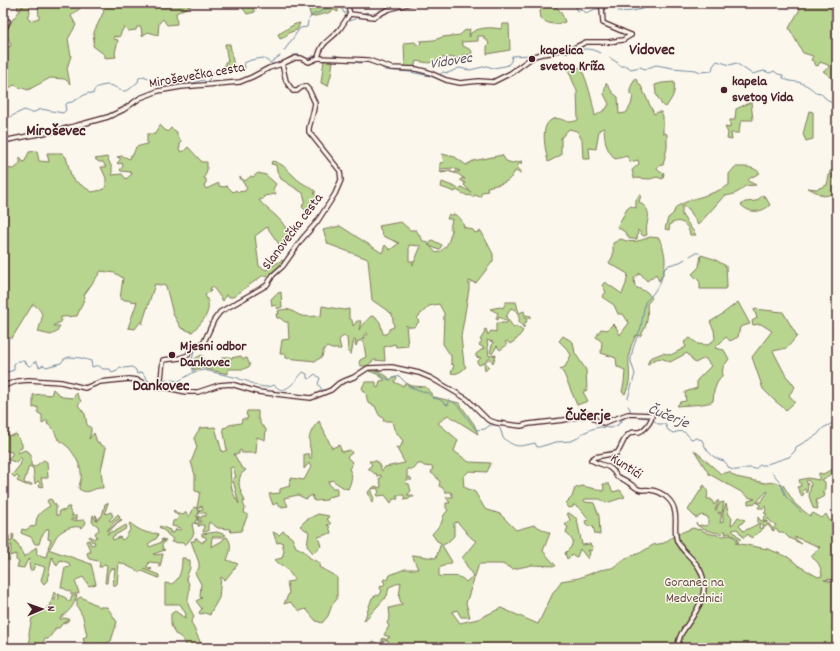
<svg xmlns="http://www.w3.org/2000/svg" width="840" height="651" font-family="Dekko,sans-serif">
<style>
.green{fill:#b7d58e;stroke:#807a5c;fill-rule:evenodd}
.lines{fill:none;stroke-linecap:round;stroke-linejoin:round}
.stream{stroke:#71899f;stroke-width:1}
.secondary-casing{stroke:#4a1f2b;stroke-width:6}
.secondary{stroke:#fbf7ec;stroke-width:3.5}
.poi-dot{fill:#4a1f2b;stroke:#fbf7ec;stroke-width:1.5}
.labels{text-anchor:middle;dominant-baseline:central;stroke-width:3;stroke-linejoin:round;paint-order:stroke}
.poi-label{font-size:14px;font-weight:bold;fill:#4a1f2b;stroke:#fbf7ec;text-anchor:start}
.street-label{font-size:14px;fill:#4a1f2b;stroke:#fbf7ec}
.park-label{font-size:14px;fill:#654c44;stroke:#fbf7ec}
.water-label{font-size:15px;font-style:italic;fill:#5e5465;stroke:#fbf7ec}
.quarter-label{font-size:16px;font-weight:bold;fill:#4a1f2b;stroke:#fbf7ec}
</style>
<rect width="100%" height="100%" fill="#fbf7ec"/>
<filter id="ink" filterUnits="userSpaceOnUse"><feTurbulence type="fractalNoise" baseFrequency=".025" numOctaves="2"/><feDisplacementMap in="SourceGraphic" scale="8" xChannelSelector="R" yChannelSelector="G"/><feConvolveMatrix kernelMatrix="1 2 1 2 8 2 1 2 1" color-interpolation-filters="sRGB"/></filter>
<g filter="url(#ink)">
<!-- green -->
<g class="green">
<polygon points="17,3 29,3 30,14 27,16 30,21 39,18 38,3 86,3 71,16 76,25 68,39 71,56 67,68 70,84 65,79 50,78 28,90 14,85 3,92 3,57 4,56 3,52 3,37 8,47 11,46 6,32 13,19 25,4 18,10"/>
<polygon points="97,3 196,3 176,13 177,24 167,25 163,19 159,23 158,35 148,32 142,36 141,27 137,27 136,30 128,31 124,27 119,37 114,36 114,39 118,40 115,53 116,57 105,58 105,55 93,46 94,32 104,11"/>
<polygon points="239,3 250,3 255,12 247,14"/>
<polygon points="323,3 337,3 336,4 338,10 338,12 334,10 328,13 311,17 309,10 315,8 315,6"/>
<path d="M542,3C556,3 561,10 565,22C555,25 550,25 541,19L540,11L544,7Z"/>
<polygon points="797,3 837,3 837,82 823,71 829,68 828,65 820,62 818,66 815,65 815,62 811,60 813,56 803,53 789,28 800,9"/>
<path d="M300,23L297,30L288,33L287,36L280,39L278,34C286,31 291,24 300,23Z"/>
<path d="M502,24H509L510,50L487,54V46L489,44L487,40L484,39V36H478V41L461,42L463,46L471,50L472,52L471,55H462V59H455V57L442,58L429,63L416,61L414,69H405L404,43L415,42L417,45H419L421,43L420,41L434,40L443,37L460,35L464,31L470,29L469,36L470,37V34C477,27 491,27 501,29Z"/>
<polygon points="225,44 230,44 234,67 225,68 225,62 228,62"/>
<polygon points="324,60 333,61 331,75 328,86 321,83"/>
<path d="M569,65L581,68C588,83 592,99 595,116L606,109L609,104L604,94L606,83L613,93L618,97L619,114L626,113L631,105L633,96L630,94V89L635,78L641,86L654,114L658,112H661L663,116V133L667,134V148L663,165L658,166L657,169L660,172L664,173L663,179L657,177L650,179L634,178L632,170L639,164L638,160L630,162L627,156L615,159C605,147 605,143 604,128L599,130L596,149L589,148L590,159H583L582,140L577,131L569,129L561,138V155L548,162C546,151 538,123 554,119C559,117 564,121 569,122C572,122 576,121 578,120L577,91L569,72Z"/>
<path d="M674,82C676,93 672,98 666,107L662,105L656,94L655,85L662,83Z"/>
<polygon points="751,102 753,120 743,120 740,124 739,133 731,133 732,140 727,139 728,133 725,127 730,128 730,120 735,120 736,109"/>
<polygon points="809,111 813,112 813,139 806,141 803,134"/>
<path d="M160,125L167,132L171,128L177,132V136L181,141L179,150L183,152L188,147L202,162H207V170L204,178L206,179V183L204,185L206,189L219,183V186L224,187L227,186L233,192L236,190L238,192L245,191L247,188L240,178V177L245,181L251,176L253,177L258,173L266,175L276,184L273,189L276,194L264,196L263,199L259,200C264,207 270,210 276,216C282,221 286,228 290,235L283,250L267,227L255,236L259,266L266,270L282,260L285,262L269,278L267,275L262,276L233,297H230L226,295L223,301L213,287L210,288L211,291L205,295C214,310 203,322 192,332L181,328L173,314L166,286L155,284L142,324L141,321L135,329L128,328L137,302L120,299L123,278L115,273L101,271L84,295L85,297L77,316L61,317V322L54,325V326H60L57,332L51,335L38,332C42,318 46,313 33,304L12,338L3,337V168L14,169L20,164V157L23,162L25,161L29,152L37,151L39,161L49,162L47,153H62L66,157L72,179L92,192L102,190L106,186V178L101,167H106L103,162H99L95,159L107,157L112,168V175L122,174L126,179L132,174L130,172L121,171L120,170L123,166L122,163L118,164L117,163L120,160V158L117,157L122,156L130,159L131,155H133L136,147L147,144V134H155Z"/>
<path d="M442,154L455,157L466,165L473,161L502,155L506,161L512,163L522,161L521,164L519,163L517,168L521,171L520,173L515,171C509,184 500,184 487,187L488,191L482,192L480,197L475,195L473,197L469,195L468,196L456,190L455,192L441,187L442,182L460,189L461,187L471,192L464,185L465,183L460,180L462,178L465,179L458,174L447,171V172L441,173L440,171L451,170V172L455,173L456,171L459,172L460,171L453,168L440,169V163L444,162Z"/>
<path d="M272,161C283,163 287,170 295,177C301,184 310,186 316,192L314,193L318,199C315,205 312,209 305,210L302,207L305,200L303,193L281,179L277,171L276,165L271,164Z"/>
<path d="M735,167C745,167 753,166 760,173L750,178L748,181L756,185L745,186C739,193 733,195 724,196L698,225L689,209L682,206V215L696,235H690C688,224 681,218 670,224L669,230L665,229L668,218L673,214L676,207C692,197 712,196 729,185V174Z"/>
<polygon points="837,169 837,193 824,196 808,188 817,189 827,185 830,171"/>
<path d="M639,195H641L639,202C656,213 644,220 647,235L643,236L638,230L637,239H630L625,232L617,227L627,209L631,206L636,208V200Z"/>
<path d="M763,195L766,198L770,205C761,213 750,214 741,205L745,202L756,201Z"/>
<path d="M449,214L452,216L453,214C460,216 462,220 464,227L473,230L475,233L481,231L493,254V261L476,283L469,281V289L461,337L464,364L466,367C462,371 457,375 451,373L454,365L451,364V356L443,344L444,313L439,304L429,306L417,318L419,322L414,327H409L406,325L408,346L396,347L395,344L384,347L385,361L374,360L367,366H361L359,363L360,360L366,357L363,339L368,334L366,332L361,341H358L356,346L355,344L356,340H354L351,354H350L348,350L347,338L344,336L341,338L339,340L341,349H332L327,347L324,349L322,357L315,361L286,358V354H280L282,340L289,339L288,322H285L280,318H277L276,314H279L278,311C291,306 292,313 302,316C308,317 315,316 321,316L322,306L344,310L349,309V318L352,320L353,326L357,321H361L359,330C362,323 366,322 371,316L376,317L378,320L380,322L383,334H386L389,331V329L394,327L392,314L372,300L368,259L328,244L323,230L340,226L382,253L385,245L390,250L399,243L383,236L379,226L401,222L410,230H416L423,241L428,242L429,246L432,240L442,245L439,250L430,246L436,253C447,250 449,241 452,230L450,229L452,219H447ZM409,245L421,246L413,265V261H409Z"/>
<path d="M650,237L659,238C666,253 668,266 659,281L656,274L647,281L640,273L634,278L635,287L647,292L652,298L647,304C648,317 648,324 641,335L640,336L636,335C634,340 631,345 630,350C626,366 634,377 625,394L622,392L624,383L625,371L621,368L617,367L616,358L601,353L602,342L596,337L601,329L607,330L613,324L616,327L620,335L629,323L623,314H618L614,305L602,297L606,292L602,285L605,282L622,294L626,284L628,274L609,263L613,256V243L621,239C632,244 639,241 650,237Z"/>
<polygon points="701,255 714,259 726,266 727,285 725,289 700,289 700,282 692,274 699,267"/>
<polygon points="281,292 282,307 278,309 276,305 272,306 271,299 276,294"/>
<path d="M506,302H516L519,313L524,311L525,315L531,316L530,318H524L527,319L526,323H524V328L519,322C520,316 517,310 511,308L506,317L514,328L516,326L523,331L516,340L510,344L507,341L505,342L507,345L500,350L497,346L492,354L490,352L493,342L487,340L489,356L496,355L493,363L490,358L485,362L489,367L485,371L484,363L479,365L477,362L481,358L476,357V354L484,348L479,345L482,341L480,340L485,332L484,330L486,329L488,335L491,331L496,332V323H507V321L499,317L498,320L496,319L498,313L490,309L500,307L503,308Z"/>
<path d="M738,302L750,324L740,327L738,337L730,341L726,337L715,348L724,350L729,359L723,367L722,376L717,383L714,391L713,401C708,405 685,405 677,406L680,402L686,401L685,392L697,388V380L711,366L705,358L695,363L687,353L670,362C659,356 656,358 647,365L650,358L663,353L671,355L686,347L684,342L690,338L698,344L708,345L715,339L714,330L710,322L721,315Z"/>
<polygon points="754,309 783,312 797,336 787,348 773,351 786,376 790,380 795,387 789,395 795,402 786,410 774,400 763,389 752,357 772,331 761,324 753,325 752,321 757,318"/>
<polygon points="563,336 573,342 575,353 586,370 587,390 583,392 588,401 577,405 564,374 560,369 565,367 571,355 567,349 559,341"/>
<path d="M202,355L203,358L211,364L223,362L222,357H229L231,358L241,356L243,359L247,358L250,366L244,369H228V374L202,368L194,370C193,360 192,359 202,355Z"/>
<path d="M376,369L388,377L390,380L395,377L397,378L394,382L403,386L406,383L412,386L426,387L434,397L459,403L474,424L478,434L448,415L438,423L458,440L454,451L469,462L491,463L487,472L469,471L463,477L464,487L475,492L485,509L500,514L516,530L534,525L550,533L543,551L556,566L532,565L513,569L502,564H479L466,603L470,617H461L457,610L452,612L460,623L478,619L501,608L538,624L554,591L558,587L561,581L579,578L600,570L612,568L626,558L640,553L653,545L664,543L675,535L693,528L699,530V529L707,533L723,536L728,535L733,536L739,542L735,543L768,549L788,557L799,566L818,577L822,576C821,567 819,562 811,557L820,547L795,537V539L802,544L789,538L783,532H779L776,529L773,531L768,525L765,527L760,523L759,527L760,529L763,526L764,528L751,538L748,534L744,538L737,529L732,530L740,538V540L730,533L725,534L726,531H723L722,534C713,531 702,532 696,523L698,526L701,525L704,526L708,525V517L702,515L696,518L688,510L704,485C708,489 708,494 707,499H711L714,505L717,501H719L715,510H716L720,503L724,502L722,513L718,512L719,514H722L720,523L723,522V512L726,504L729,515L732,517L731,525L733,524L738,517L745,520L739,526L744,531L758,524V517L760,520L769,524L773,529L776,525L771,522L768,518L767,522L763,521L764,517L766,516L767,514L764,513L766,511L765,506L763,508H758L760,505L757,502H761L768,492L767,491L756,503L748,504V501L755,499L748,497L743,493L709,474L694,450L721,474L729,472L736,477L765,483L775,482L783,485L795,504L810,516L813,513L822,518L826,514L829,520L834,522L835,516L837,514V575L836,576L837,581L834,579L824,580L837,583V648H361L362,646L364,647L374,641L380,646L389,642L387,640L382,642V639L384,638L385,640L390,637L384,635L389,626L387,623L390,617L389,608L402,605L399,597L401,582L389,587L387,596L364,621L372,598L377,595L379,596L382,591L380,588L381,585L383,586L385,583L383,581L384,579L388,580L390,575L405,569H418L412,555L436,558L441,543L437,541L432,534L441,524L444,515L448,510L446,508V503H450L446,497H453L451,492H445L443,488L439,486L440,482L435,475L431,473L433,467L424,466L422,464H418L414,469H407V478L410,477L412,480H406L405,483L409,484L411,491L407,495H413L414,497H411L409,499L405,500L404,495H396L398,499H393L391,503L385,495L378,496L377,495L379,492L377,488L372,489L371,492L374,499L372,503L368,492L375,486L380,488L381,485L379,479L381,478V475L377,476L376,473L375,474L368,468L372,465L369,461H377L382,471L385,467L405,463L396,447L400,448L403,441L394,429L392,421H383L384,419L379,415L375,406L368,403L366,394L362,388L365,382H376V387L378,388L380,381L385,380L377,374L369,371V370ZM457,522C464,528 467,536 476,541L462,558L473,576L466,582C459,573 449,578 439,576V568L452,562L442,545L447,543L454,536V523Z"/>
<path d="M53,389L62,397L73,398L76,393L81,401L78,405L85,414L87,425L91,428V432L89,439L94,433L97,442L106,448L101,470L103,488C92,487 89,496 79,489C79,485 80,483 81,479C83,469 75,454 68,447C65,444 61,442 58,439C54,433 56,429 47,424L48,421H45L42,424V415L38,413V407L33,408V395L42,394L51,395Z"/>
<path d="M247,411H258V419L260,420V424L266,429L265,440L257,437L256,453H242L241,450L239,451V454H234L241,467L246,470L241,474C236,487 242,491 245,502L243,501V503L245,508L244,513L247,514V517L241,531L231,532L230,529L218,528L209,522L208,526V531L203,532L204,525H199L200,526H198V522H201V520H199L198,521V517L199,516V517L201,518L202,516H206V513H200L199,510L203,509L202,506L198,508L197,507L200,492L195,491V475L191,462L197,447L194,438L200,428L215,427L222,452L227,450L223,428L227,427L229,425L241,423L242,419H247L248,416L246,415ZM233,467L236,477L233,478V480L239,504C235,497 231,491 231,482C230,477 231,473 230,468Z"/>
<path d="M319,421L332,448L339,445L342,452L350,450L352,453L347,457L353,463L349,469C354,475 351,482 348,489L344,488L332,480L328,482L332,488H337V495L328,497L327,500L314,501L312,495L306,499L298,495L284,498L288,506L282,507V506H279L277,503L273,505L269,494L280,493V489L290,486L289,484L291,478L304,480L311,467L309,463L304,469V454H309L310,459L312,457C308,440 307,434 319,421Z"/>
<polygon points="3,422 9,429 7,434 11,436 16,434 22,444 22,448 18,450 18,453 25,450 31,454 31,465 34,467 44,460 47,462 48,478 41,478 43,487 39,486 40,483 38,481 35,484 33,468 29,466 24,482 26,484 32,484 32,485 26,485 17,481 19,478 17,476 14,477 12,475 20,465 22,459 20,457 17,463 7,459 12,455 12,452 3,450"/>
<polygon points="837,467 837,470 822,480 825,482 825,491 822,493 825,494 824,497 816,500 818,509 813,508 809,496 811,484 808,480 806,481 808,485 807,493 805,489 802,491 804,494 802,496 797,487 801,486 799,480 808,478 819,480 819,473 823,474"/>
<path d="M603,484H609L613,492L620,490L625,497L606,503L600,499H584L585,502L594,503L599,516L600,535L595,534L593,526H587L585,521L589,520C585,514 580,506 573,505V507L569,508L566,503L572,497L575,488L583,486L603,491L604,488Z"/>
<path d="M49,499L52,500L53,503L56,505V515H59L60,510L65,511L67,507H70L69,510L73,514L71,516H77V519H71V521L85,520L86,523L82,528C75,524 60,530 56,537C54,541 52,545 50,548H48L51,540L48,539L49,529H47L41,537L39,544H35L31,537L21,533L22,529L26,530L32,526V527L36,526C35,515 42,511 50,506L47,501Z"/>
<path d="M108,503L105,512L106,514L111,512L113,516L109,520L111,521L118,514L120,518L113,523L107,531L121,519L122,520L117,523L107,534L113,531L114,532L126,525L127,528L112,537L113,540L120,537L122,540C127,538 128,532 131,528L129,524L130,523C137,529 148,535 156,533L158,534L157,538L148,544L150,547L164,541L163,540L161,541L162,539L166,540L162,545L163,549L165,550L153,554L154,555L163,554L160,567H159V563L149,562L147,567L152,569L151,570L145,568L144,569L159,575V578L142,571L140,572L119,562L117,585H113L115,569L111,568L108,573L107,583H105L107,565L104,564L102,567H99L100,563L98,561L89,559L87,553L89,552H91L86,541L89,540L91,545L95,544L94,541L92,542L89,537L91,536L93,539L97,537L95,533L99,530L98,526L92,522L93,515L96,521L97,520L95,515H96L98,520L100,517L102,516L105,504Z"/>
<polygon points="194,507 197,508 199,511 198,515 196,516 197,516 198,520 196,520 195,523 197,523 197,524 194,523 192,524 194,534 188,542 185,545 183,542 180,543 171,542 173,539 167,534 167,533 159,527 160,526 170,530 170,533 175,532 176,529 181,530 181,528 172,526 173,521 177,520 179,517 173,511 174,510 178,514 183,515 186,512 188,517 191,514"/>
<polygon points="567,513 569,513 577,519 582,545 590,544 593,548 591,551 588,550 590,553 588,559 580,549 577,557 572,555 567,559 565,553 571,547 573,541 566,532 568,527 565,525 570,520"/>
<polygon points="318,514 329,516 327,519 331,524 327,525 329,526 331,533 318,537 321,546 313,553 307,546 309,532 300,526 306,520"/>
<polygon points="283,531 292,538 296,547 304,551 310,558 320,563 319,567 337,577 337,599 332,605 328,616 322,623 316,621 306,609 300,611 290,602 284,604 289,593 287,582 293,581 294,579 287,569 274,560 282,558 284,551 282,542 277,543 273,532 279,535"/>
<path d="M217,532L226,535L223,537H212L211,547L222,541L224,538L227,537C233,545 230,552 227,560L238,564L225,580L221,577L219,598L211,612L210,615L205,613L200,614L199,612L202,609L196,601L202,598L200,597L201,584L195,573L199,568V563L191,541H195V538H197L198,540L203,543V541L206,540V537L202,536V534Z"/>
<path d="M12,534L14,535L13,540L16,541V543L18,544L24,557C29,555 32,550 36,547L37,550L36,554L46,557L48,549L91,564L96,584L89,586L83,577L76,580L75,581L79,593L71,595V592L61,587L65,568L70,567L69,563L60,560L57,566L52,557L47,581L44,584L41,580L45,567L35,564L33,570H30L29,564L30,559L27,561L24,568L17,567L19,562L16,560V554L10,556L12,545H10L8,555L10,560L9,561L3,554V542H4L5,535L9,536V542L12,541Z"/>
<path d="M182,558H185L186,560H190V568L186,578C193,588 187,595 188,604C189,608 193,613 194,617L191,622L203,648H184L186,647C185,641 181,636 175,634L171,625V614L175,611L185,618L186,614L180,604H165V583L172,584C181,578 182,568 182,558Z"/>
<path d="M54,592L56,593V598L54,599L55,600L59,599L58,594L66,598L67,601H71V597L77,595C74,606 69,612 60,618L61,620L63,618L69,619L68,621L62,624L59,628H55V630L48,639H45L43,643L45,648H30L29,633L32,618L46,610L47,607H50Z"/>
<polygon points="81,597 100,607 107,607 117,622 111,641 96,648 86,648 83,638 87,636 83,617 77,606 77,599"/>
</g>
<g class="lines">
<!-- stream -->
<g class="stream">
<polyline points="557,3 561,5 569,3 576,7 578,11 583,10 586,13 595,9 601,9"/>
<path d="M618,11C632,13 644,9 656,3"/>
<polyline points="379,13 382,10 402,3"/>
<polyline points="361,14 367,12 370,15"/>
<polyline points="309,19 312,15 337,5 341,7 344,13 349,13"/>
<polyline points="348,21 356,19 359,16"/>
<polyline points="341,31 346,23"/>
<polyline points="284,51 300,28 307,27 308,21"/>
<path d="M557,52C575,55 582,43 600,53"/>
<polyline points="546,55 549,56 552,54"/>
<polyline points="332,57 335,55 340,57"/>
<path d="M610,58L618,63L620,66H627L631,69L640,67L645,69L656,65L673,68L696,70L700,72L712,71L713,66L717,61L730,65L736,63L752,74L764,71L770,73L774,71L778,74L783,75V78C790,82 791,81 798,82C803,83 812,88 815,92L821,93L824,97L837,107"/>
<path d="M284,61C295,54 296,52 307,59L313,56H316"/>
<polyline points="350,61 360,63 363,62"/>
<polyline points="271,62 280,56"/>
<polyline points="366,62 375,64"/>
<polyline points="378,65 385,70 410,72 435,77"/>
<polyline points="438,76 443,72 448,73 459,68 470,70 487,66 493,68 505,66 508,65 511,61 512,56 533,55"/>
<path d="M3,122L8,118L24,110L32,113L41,109L63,113L66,110L65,106L67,103L72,102L88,93L93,94C94,89 96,87 101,86C116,82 117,92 125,91C131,90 133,85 138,82L139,78L144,76L154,81L162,79L168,84L183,78L190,84L203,80L206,82L209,80L211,73L214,72L224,73L226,70L232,71L236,68L243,71L245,68L244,63L251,60L263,58L272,64L279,63"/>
<polyline points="690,256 695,253 699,253"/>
<polyline points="666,268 669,265 680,262 685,259"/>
<path d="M3,362L4,369L8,372L14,370V364L17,361H24L29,366H31L34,362H37L39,367L44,365L46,367L61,363L64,359L69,357L81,358L91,361L92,367C98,365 98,365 103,369H110L112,373L117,371L120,367L124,368L132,367L136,370L137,374L142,372L150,383H158"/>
<path d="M371,369L389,380L399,376L410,387L428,393L433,398L439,399L447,405L449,404L448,400C458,401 469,422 476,430L485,429L490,425H498L501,431L503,438C516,448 518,447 535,443L537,447H539L556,442L571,441L578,438L581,434L592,429L600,427L611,428L618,425L620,422L628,415"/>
<polyline points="193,372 192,360 195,347"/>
<path d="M163,381L166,379L179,381L194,372L204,370L238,378C242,381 247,380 251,383C259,386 265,389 274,385C276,386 277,388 279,389C288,393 299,376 303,372L307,374V378L309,379L315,374L320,378L318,384L323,391C333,388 337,380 349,378"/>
<polyline points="628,398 635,374 631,362 631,358 633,348 641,327 645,302 652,295 660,283 665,268"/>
<polyline points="628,406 630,409 630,412"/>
<polyline points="635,416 649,418"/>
<path d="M652,419L658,424H665L668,430L673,433C683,430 685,431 691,439L696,438L702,440C707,452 712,458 724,461C727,463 727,466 729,468C737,474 745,465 755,469L760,465H765"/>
<polyline points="767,464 789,457 795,451 796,447 817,435 823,428 837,421"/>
<polyline points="772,472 780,482 786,497 801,512"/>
<polyline points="303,648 310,645 313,648"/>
</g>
<!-- secondary casing -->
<g class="secondary-casing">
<g id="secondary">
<polyline points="347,3 350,14"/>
<polyline points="599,3 602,8 603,23 631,35"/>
<polyline points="350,14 374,17 387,10 410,3"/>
<polyline points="3,19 8,21 3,32"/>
<polyline points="318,58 368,60 391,68 416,69 428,72 446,80 460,83 479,81 493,82 511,73 534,56 542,54 550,53 558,50 572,49 586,42 608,42 623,40 631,35"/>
<path d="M318,58C322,40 329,42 339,30C343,25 346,19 350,14"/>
<polyline points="3,141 64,129 108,117 123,110 140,98 158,91 181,87 240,82 252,77 269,68 282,64 295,58 301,58 309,62 318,58"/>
<path d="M3,386L18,381L29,380L61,382L85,388L100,382L129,379L137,380L153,387L168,388L186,392H198L219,385L231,384L258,392L311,398L331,390L339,383L354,377L368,368L392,367L419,373L431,378L467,399L488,420L497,423L521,426L529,424L564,420L590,414L596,420L603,423L628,414L652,415C652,421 645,430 639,432C635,432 632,431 629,434C623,438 622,447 617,453L595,457L591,460C603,467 610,463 617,477C626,479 631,485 638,489C642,491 646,489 650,490C662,491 674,501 675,513C677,522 673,534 678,543C683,552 694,559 699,568C713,592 695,613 683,631C679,636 679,643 676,648"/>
<polyline points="160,388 163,360 180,358 188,355 192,347 201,344 204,342 214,320 220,312 267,285 273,275 283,266 302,239 317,222 335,194 341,180 340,171 309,132 309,128 313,113 315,103 309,90 305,86 302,87 297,91 293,91 286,81 282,64"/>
</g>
</g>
<!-- secondary -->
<use href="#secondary" class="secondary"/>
</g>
</g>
<!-- markers -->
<g class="poi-dot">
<circle cx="532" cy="59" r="4"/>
<circle cx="724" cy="90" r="4"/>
<circle cx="172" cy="355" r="4"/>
</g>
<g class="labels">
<!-- poi labels -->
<g class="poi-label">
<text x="540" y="51">kapelica<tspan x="540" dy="16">svetog Križa</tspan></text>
<text x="732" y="82">kapela<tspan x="732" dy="16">svetog Vida</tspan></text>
<text x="180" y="347">Mjesni odbor<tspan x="180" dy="16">Dankovec</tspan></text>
</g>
<!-- street labels -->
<g class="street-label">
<text transform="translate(197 76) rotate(-10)">Miroševečka cesta</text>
<text transform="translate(293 232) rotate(-53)">Slanovečka cesta</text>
<text transform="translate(626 467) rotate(33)">Kuntići</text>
</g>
<!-- park labels -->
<g class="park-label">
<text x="694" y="583">Goranec na<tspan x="694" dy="16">Medvednici</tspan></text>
</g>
<!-- water labels -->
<g class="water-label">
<text transform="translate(451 62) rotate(-9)">Vidovec</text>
<text transform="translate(668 417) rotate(22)">Čučerje</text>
</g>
<!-- quarter labels -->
<g class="quarter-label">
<text x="652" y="50">Vidovec</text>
<text x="56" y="131">Miroševec</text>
<text x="161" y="386">Dankovec</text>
<text x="588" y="416">Čučerje</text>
</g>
</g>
<!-- margin -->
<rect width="840" height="651" fill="none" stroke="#fbf7ec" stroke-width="16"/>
<rect x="8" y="8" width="824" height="635" fill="none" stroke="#4a1f2b" stroke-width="1.5" filter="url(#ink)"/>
<!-- north arrow -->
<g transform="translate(42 609) rotate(88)" stroke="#fbf7ec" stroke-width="3" paint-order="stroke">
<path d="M0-3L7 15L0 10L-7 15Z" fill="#4a1f2b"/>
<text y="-6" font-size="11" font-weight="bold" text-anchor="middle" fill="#4a1f2b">N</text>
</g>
</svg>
